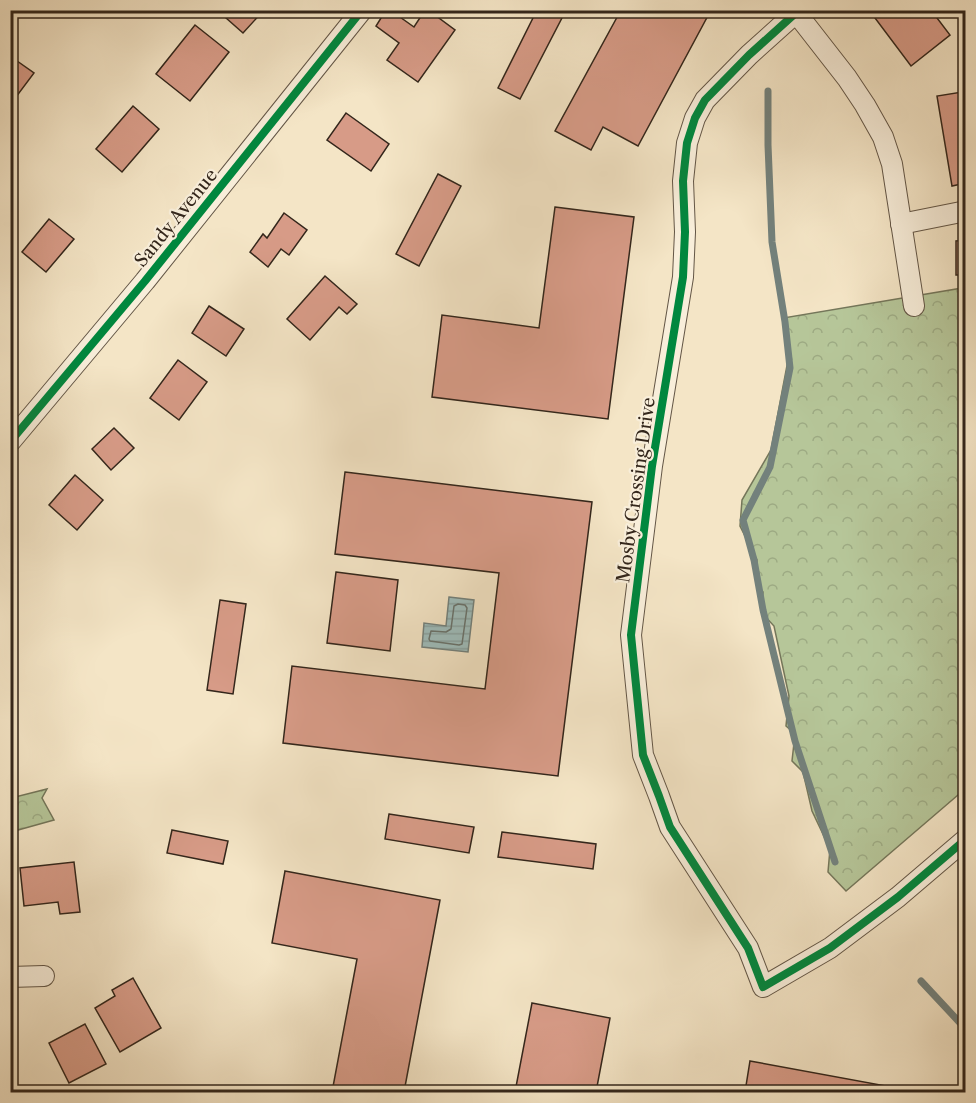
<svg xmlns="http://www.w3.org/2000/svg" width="976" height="1103" font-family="'Libre Caslon Text',serif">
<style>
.forest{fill:url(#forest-crowns);stroke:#74765a;stroke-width:1.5}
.water{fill:url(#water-rules);stroke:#73817c;stroke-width:1.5}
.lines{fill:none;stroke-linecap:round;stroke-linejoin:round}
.shore{stroke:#68726c;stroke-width:1.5}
.stream{stroke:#73817c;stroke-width:7}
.building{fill:#d79b87;stroke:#33261b;stroke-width:1.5}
.street-casing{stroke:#635646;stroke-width:22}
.street{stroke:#f8eeda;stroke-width:20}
.cycleway-casing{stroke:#f8eeda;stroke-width:11}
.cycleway{stroke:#00873e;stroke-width:8}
.labels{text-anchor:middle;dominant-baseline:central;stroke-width:4.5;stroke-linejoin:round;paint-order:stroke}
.street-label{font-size:18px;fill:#33261b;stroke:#f8eeda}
</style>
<defs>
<pattern id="forest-crowns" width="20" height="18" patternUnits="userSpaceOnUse" patternTransform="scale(1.5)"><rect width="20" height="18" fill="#b6c699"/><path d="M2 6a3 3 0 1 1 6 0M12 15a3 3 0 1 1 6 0" fill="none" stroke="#9daa83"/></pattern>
<pattern id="water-rules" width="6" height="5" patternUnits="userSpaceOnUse" patternTransform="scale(1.5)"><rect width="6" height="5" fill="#9ebdbc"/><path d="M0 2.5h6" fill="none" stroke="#89a2a1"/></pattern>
</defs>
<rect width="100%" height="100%" fill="#f4e5c6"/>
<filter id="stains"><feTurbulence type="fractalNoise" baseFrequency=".00333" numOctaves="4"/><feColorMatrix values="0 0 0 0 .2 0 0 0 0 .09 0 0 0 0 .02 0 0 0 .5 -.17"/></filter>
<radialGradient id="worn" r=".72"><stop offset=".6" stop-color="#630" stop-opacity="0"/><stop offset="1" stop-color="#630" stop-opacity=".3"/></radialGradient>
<!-- forest -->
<g class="forest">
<polygon points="965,284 965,789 846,891 828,872 830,849 812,811 803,772 792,761 795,734 786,726 789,696 774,626 761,612 763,592 756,584 757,560 740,526 742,500 771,450 789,355 783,318 962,288"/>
<polygon points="47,789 42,798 54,820 11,832 11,798"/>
</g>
<!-- water -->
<polygon class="water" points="449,597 474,600 468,652 422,647 424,623 446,626"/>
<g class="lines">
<!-- shore -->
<polygon class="shore" points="458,604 465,605 467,608 462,644 459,645 430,641 429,639 431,631 446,632 451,629 454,606"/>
<!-- stream -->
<g class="stream">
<polyline points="768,91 768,145 772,242 785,322 790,368 770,467 743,520 754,560 763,610 795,741 835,862"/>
<polyline points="921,981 962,1025 966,1027"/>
</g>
</g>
<!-- building -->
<g class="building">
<polygon points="217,10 264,10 243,33"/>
<polygon points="386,10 390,10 414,27 425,10 428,10 455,30 418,82 387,60 399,43 376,26"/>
<polygon points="537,10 557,10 564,14 520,99 498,88"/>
<polygon points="621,10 711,10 638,146 603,127 591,150 555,131"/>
<polygon points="869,10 931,10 950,35 911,66"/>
<polygon points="195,25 229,52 190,101 156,74"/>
<polygon points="10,56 34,73 10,105"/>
<polygon points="962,92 966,111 966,183 952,186 937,96"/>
<polygon points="133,106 159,129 122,172 96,149"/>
<polygon points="346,113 389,144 371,171 327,140"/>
<polygon points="438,174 461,186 419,266 396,254"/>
<polygon points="555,207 634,217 608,419 432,397 442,315 539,328"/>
<polygon points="284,213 307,230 289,255 281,249 268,267 250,252 263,234 267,238"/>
<polygon points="49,219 74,239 46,272 22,252"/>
<polygon points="966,240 966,275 956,275 956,241"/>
<polygon points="325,276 357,304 347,314 339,307 310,340 287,319"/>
<polygon points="209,306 244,329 226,356 192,333"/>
<polygon points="178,360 207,382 179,420 150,398"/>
<polygon points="114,428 134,448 111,470 92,449"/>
<polygon points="345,472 592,502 558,776 283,743 292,666 485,689 499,573 335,554"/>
<polygon points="75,475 103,500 77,530 49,505"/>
<polygon points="336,572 398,580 390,651 327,643"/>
<polygon points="220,600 246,604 233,694 207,690"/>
<polygon points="389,814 474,827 469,853 385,839"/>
<polygon points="172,830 228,841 223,864 167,853"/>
<polygon points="502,832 596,844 593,869 498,857"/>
<polygon points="74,862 80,912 60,914 58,902 24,906 20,868"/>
<polygon points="285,871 440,900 404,1092 332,1092 357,959 272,943"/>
<polygon points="10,888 15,917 10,917"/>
<polygon points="133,978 161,1028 120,1052 95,1008 115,996 112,990"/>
<polygon points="532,1003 610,1018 596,1092 515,1092"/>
<polygon points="85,1024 106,1064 69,1083 49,1043"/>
<polygon points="10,1056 16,1078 10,1079"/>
<polygon points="750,1061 897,1088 896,1092 745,1092"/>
</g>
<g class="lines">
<!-- street casing -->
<g class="street-casing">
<g id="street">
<polyline points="794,10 847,78 865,105 883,137 892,164 914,306"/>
<polyline points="799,10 749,55 705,100 695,118 687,143 683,181 685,232 683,277 652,466 631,635 643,755 659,796 670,827 748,948 763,987 830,948 898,897 966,839"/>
<polyline points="901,224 966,211"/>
<polyline points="10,442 145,281 362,10"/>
<polyline points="10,977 44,976"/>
</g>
</g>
<!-- street -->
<use href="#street" class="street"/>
<!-- cycleway casing -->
<g class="cycleway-casing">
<g id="cycleway">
<polyline points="799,10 749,55 705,100 695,118 687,143 683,181 685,232 683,277 652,466 631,635 643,755 659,796 670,827 748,948 763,987 830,948 898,897 966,839"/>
<polyline points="10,442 145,281 362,10"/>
</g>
</g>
<!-- cycleway -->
<use href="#cycleway" class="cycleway"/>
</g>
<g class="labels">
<!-- street labels -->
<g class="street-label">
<text transform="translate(176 218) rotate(-51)">Sandy Avenue</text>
<text transform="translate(636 490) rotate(-82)">Mosby Crossing Drive</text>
</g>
</g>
<!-- margin -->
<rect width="976" height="1103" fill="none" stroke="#f4e5c6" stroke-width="36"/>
<rect x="12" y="12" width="952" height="1079" fill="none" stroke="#33261b" stroke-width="3"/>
<rect x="18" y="18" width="940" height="1067" fill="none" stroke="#33261b" stroke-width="1.5"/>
<rect width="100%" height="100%" filter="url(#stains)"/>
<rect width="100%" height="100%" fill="url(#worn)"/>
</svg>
